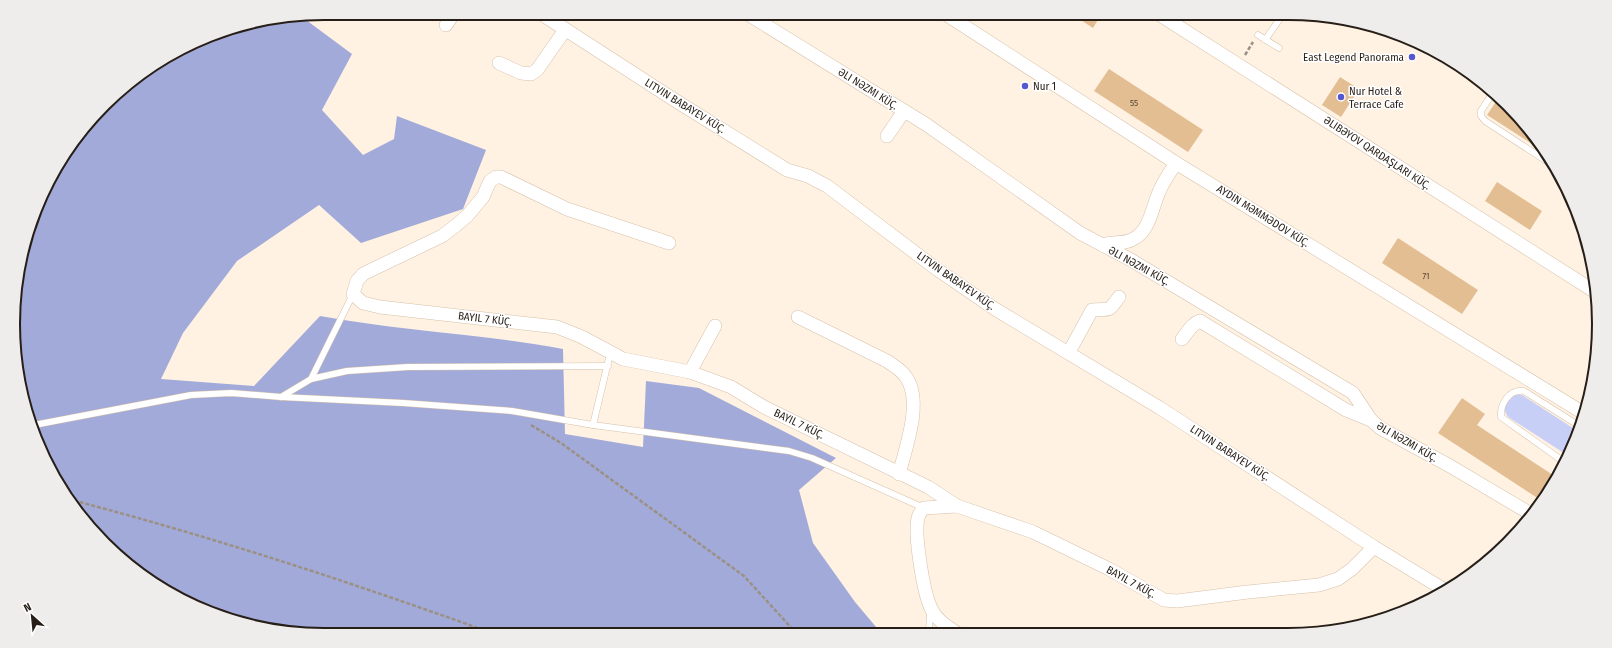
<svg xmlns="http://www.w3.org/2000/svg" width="1612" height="648" font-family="'Fira Sans Condensed',sans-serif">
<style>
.green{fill:#c8cff7}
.forest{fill:#a2aada}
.building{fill:#e3be93}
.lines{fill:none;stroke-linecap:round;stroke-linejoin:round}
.lane-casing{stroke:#d6c1a9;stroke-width:7}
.street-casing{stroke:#d6c1a9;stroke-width:14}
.path{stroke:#9b9084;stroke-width:2.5;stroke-dasharray:4 2;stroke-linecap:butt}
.lane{stroke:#fff;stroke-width:6}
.street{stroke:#fff;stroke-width:13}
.poi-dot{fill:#5557ce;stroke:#fff;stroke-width:1.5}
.labels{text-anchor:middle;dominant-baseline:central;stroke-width:3;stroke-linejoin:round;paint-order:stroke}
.number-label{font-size:9px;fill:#564736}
.poi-label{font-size:11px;fill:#271f17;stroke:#fff;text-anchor:start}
.street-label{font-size:11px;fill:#271f17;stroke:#fff}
.rim{fill:none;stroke:#271f17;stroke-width:2}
</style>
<rect width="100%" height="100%" fill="#fff2e3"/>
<!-- green -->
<path class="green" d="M1515,394L1522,395L1579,432L1567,455L1508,417C1501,407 1505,399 1515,394Z"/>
<!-- forest -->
<path class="forest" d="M302,17L352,54L322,110L363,155L394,139L397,116L486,150L463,209L361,243L319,205L237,261L183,333L161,379L254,386L320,316C401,331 483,334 563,349L565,434L643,447L646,381L699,388L836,458L799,490L813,543L855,602L882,634L324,635L224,619L134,571L90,529L55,480L19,384L16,283L29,224L55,169L119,90L169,55L224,30Z"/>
<!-- building -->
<g class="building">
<polygon points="1070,13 1102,13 1093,28"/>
<polygon points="1330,20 1341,22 1338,25"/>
<polygon points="1109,69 1203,130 1188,152 1094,91"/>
<polygon points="1340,77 1359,89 1341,117 1322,105"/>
<polygon points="1499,97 1535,134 1546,153 1487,115"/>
<polygon points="1497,182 1542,211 1530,230 1485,201"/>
<polygon points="1398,238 1478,290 1462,314 1382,263"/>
<polygon points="1462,398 1485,414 1477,425 1556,477 1547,497 1542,501 1438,433"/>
</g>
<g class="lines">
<!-- lane casing -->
<g class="lane-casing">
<g id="lane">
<polyline points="1258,35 1279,48"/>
<polyline points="1265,40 1284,13"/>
<polyline points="1494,91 1481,111 1481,116 1485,121 1554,166"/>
<polyline points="311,379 353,294"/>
<polyline points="281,397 311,379 347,371 408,367 608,366"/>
<polyline points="34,425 191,395 231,393 281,397 403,403 512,411 593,425 789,451 812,458 924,508"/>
<polyline points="593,425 610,354"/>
<path d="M1564,462L1501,417C1500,404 1509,389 1524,391L1581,427"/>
<polyline points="929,633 930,612"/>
</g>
</g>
<!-- street casing -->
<g class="street-casing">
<g id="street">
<polyline points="540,13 673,99 787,170 808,176 827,186 938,270 995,309 1160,408 1374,547 1443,589"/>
<polyline points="746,13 927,125 1080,233 1131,260 1353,393 1371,420 1380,428 1450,466 1531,514"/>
<polyline points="944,13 1176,163 1585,414"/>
<polyline points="1157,13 1597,293"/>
<polyline points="446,25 454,13"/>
<polyline points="499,63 521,73 531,74 537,70 565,30"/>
<polyline points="887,136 904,111"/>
<polyline points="669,243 567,209 501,177 496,177 490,181 483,197 467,216 454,227 442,236 363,274 357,281 353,294 363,303 380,307 557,327 582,337 623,359 690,372 731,387 764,407 928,487 957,506 1033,532 1109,569 1164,600 1177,601 1248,592 1319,585 1338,579 1352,569 1374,547"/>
<path d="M1102,245C1113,241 1125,245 1135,238C1150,229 1152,208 1159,192C1163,182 1170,172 1176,163"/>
<path d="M798,317L887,361C894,366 902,370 906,377C923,401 906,447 899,474"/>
<path d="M1182,339C1188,332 1191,324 1200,321L1346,410L1371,420"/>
<path d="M1069,352L1092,310C1110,308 1107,314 1119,297"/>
<polyline points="690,372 715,326"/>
<path d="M957,506L924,508C922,510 919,513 918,518C914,534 923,589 930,606C935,619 946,626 957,633"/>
</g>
</g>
<!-- path -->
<g class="path">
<polyline points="1245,55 1253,42"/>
<polyline points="531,425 561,443 744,576 797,634"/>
<path d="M68,499C206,535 341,579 475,627L491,635"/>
</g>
<!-- lane -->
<use href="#lane" class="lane"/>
<!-- street -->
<use href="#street" class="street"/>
</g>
<!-- markers -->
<g class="poi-dot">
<circle cx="1412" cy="57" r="4"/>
<circle cx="1025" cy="86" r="4"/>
<circle cx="1341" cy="97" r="4"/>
</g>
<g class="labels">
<!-- number labels -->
<g class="number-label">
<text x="1134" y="103">55</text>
<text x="1426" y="276">71</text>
</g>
<!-- poi labels -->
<g class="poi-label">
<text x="1404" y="57" text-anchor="end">East Legend Panorama</text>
<text x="1033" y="86">Nur 1</text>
<text x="1349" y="91">Nur Hotel &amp;<tspan x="1349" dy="13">Terrace Cafe</tspan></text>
</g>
<!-- street labels -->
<g class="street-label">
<text transform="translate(868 89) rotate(32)">ƏLI NƏZMI KÜÇ.</text>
<text transform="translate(685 106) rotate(32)">LITVIN BABAYEV KÜÇ.</text>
<text transform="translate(1377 153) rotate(33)">ƏLIBƏYOV QARDAŞLARI KÜÇ.</text>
<text transform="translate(1263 216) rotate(32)">AYDIN MƏMMƏDOV KÜÇ.</text>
<text transform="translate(1139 266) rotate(29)">ƏLI NƏZMI KÜÇ.</text>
<text transform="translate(956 281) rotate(35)">LITVIN BABAYEV KÜÇ.</text>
<text transform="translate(485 319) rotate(7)">BAYIL 7 KÜÇ.</text>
<text transform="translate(799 424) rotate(26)">BAYIL 7 KÜÇ.</text>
<text transform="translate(1407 442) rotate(30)">ƏLI NƏZMI KÜÇ.</text>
<text transform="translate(1230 453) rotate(33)">LITVIN BABAYEV KÜÇ.</text>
<text transform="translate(1131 582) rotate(29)">BAYIL 7 KÜÇ.</text>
</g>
</g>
<!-- crop -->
<path d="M0 0H1612V648H0ZM324 20H1288A304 304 0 0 1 1592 324V324A304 304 0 0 1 1288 628H324A304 304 0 0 1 20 324V324A304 304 0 0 1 324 20Z" fill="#eeedec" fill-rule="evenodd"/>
<path class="rim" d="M324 20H1288A304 304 0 0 1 1592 324V324A304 304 0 0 1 1288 628H324A304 304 0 0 1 20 324V324A304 304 0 0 1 324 20Z"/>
<!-- north arrow -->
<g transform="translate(32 616) rotate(333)" stroke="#ffffff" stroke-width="3" paint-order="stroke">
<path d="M0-3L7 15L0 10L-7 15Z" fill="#271f17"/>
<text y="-6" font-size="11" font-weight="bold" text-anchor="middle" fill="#271f17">N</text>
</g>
</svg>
